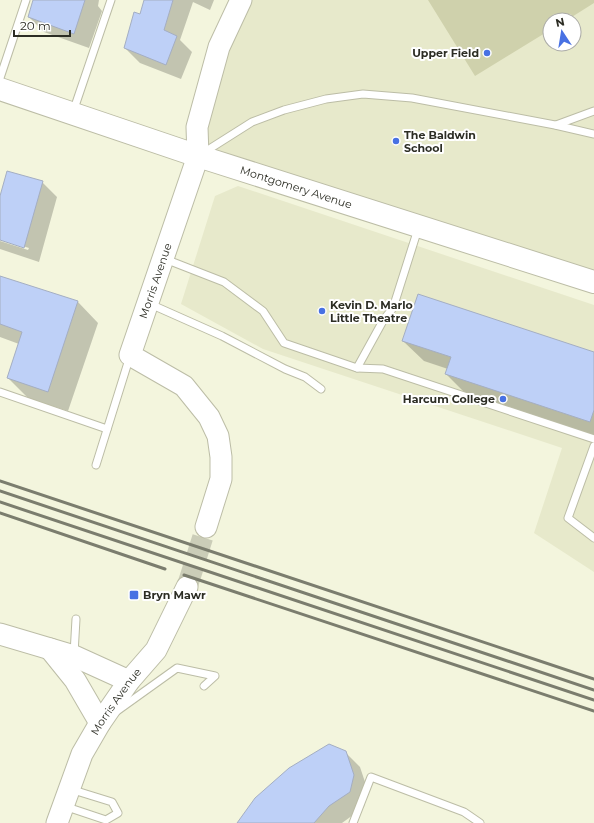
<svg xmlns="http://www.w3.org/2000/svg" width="594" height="823" font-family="Montserrat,sans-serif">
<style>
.built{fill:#e7e9cb;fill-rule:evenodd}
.green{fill:#cfd1ac}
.shadow{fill:#0003}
.building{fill:#bed0f7;stroke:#a4aec2}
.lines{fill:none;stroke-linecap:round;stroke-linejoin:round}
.secondary-tunnel{stroke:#cbcdb8;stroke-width:21;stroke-dasharray:21 10;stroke-linecap:butt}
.lane-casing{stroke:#bcbda6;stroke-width:9}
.secondary-casing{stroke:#bcbda6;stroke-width:23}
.primary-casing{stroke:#bcbda6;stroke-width:24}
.lane{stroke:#fff;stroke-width:7}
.secondary{stroke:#fff;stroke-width:21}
.primary{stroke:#fff;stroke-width:22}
.rail{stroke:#7b7d6e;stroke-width:3}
.poi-dot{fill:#4871e3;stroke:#fff;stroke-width:1.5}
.labels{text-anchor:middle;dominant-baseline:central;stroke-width:4;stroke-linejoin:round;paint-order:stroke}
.poi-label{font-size:11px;font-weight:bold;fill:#2c2d24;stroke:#fff;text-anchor:start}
.street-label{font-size:11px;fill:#2c2d24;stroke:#fff}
</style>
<rect width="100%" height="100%" fill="#f3f5dd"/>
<!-- built -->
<g class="built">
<path d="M241,0H594V282L198,156ZM550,20H574V44H550Z"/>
<polygon points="238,186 594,305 594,572 534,533 562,448 263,349 181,304 215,196"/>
</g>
<!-- green -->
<polygon class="green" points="428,0 594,0 594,3 567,20 550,20 550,30 475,76"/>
<!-- shadow -->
<g class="shadow">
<polygon points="34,0 99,0 98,6 102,11 89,48 44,32 29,17"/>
<polygon points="146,0 214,0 210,10 193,2 180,40 192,52 181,79 140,63 125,48 141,15"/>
<polygon points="42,182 57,197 39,262 0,249 0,241 28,250 29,248 0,239 0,200"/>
<polygon points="0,277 78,302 98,323 68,411 28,398 8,378 19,344 0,337"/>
<polygon points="403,341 594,353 594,436 467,395 446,374 448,369 424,361"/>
<polygon points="345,752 360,767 368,791 364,807 342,823 238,823"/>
</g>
<!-- building -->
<g class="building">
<polygon points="33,0 85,0 74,34 28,17"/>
<polygon points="144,0 173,0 164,30 177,36 166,65 124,48 134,12 140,14"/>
<polygon points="7,171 43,181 24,248 0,240 0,196"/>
<polygon points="0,276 78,301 48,392 7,378 22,332 0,324"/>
<polygon points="418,294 594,352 594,410 590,422 445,374 451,357 402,341"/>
<polygon points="329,744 346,751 354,775 350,792 329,806 314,823 237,823 255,798 289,768"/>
</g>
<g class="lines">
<!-- secondary-tunnel -->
<polyline class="secondary-tunnel" points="187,587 206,527"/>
<!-- lane casing -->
<g class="lane-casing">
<g id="lane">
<polyline points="0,78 26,0"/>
<polyline points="73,112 111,0"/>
<polyline points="556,125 594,111"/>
<polyline points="203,153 252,122 284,110 326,99 363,94 412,98 555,125 594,134"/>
<polyline points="165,259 224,282 263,311 284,343 357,368 384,319 393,308 418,229"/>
<polyline points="150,304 222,336 285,369 305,377 321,389"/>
<polyline points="357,368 383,369 594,439"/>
<polyline points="0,392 107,429"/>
<polyline points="594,446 568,518 594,538"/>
<polyline points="96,465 130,356"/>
<polyline points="74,654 76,619"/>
<polyline points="117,711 177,668 215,676 204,686"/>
<polyline points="64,806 106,820 118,813 112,802 70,789"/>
<polyline points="353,823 371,777 464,812 480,823"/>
</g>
</g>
<!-- secondary casing -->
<g class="secondary-casing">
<g id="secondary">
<path id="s1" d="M206,527L221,479V457L218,436L209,417L184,386L130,355L198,156L197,127L219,47L241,0"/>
<polyline points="0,634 74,656 129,681"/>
<polyline points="50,649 75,680 100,723"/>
<path id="s2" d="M57,823L82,754L100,723L129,681L156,650L187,587"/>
</g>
</g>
<!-- primary casing -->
<g class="primary-casing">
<g id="primary">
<path id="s3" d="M0,89L198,156L594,282"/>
</g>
</g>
<!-- lane -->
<use href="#lane" class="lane"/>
<!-- secondary -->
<use href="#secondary" class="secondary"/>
<!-- primary -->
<use href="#primary" class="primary"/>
<!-- rail -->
<g class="rail">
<polyline points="0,481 594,679"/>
<polyline points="0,491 594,690"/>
<polyline points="0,502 594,700"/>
<polyline points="0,513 165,569"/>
<polyline points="184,575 594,711"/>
</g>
</g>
<!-- markers -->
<g class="poi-dot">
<circle cx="487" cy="53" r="4"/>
<circle cx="396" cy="141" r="4"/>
<circle cx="322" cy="311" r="4"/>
<circle cx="503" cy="399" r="4"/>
<rect x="129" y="590" width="10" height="10" rx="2"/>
</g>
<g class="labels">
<!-- poi labels -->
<g class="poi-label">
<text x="479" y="53" text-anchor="end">Upper Field</text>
<text x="404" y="135">The Baldwin<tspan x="404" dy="13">School</tspan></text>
<text x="330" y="305">Kevin D. Marlo<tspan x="330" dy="13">Little Theatre</tspan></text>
<text x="495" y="399" text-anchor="end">Harcum College</text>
<text x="143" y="595">Bryn Mawr</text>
</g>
<!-- street labels -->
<g class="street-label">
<text stroke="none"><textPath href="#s3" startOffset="312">Montgomery Avenue</textPath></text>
<text stroke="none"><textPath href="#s1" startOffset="295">Morris Avenue</textPath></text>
<text stroke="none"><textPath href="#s2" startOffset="136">Morris Avenue</textPath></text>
</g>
</g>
<!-- north arrow -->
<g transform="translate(562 32) rotate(348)"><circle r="19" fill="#ffffff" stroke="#ababa7"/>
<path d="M0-3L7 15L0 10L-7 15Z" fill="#4871e3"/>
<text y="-6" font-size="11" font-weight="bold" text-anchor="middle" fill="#2c2d24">N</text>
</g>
<!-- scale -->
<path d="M14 30v6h56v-6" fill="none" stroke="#2c2d24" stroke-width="2"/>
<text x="20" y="30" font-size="12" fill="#2c2d24" stroke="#ffffff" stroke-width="3" paint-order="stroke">20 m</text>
</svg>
